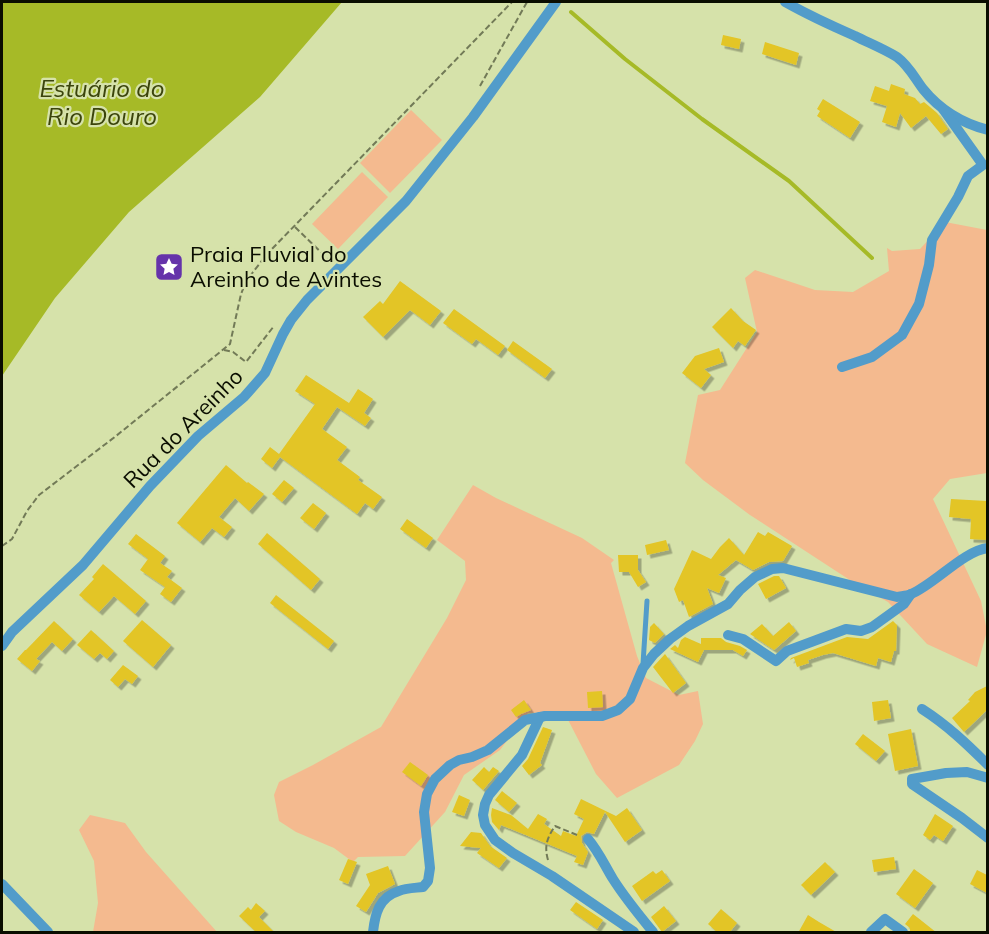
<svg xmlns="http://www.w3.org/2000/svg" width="989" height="934" font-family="Mulish,sans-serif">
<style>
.green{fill:#f4ba8f}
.water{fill:#a6ba27}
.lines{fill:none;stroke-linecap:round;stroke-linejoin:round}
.stream{stroke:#a6ba27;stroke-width:4}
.building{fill:#e3c526;filter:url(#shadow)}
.path{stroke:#727a57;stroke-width:2;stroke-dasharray:6 3;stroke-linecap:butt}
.lane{stroke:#529cca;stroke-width:5}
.street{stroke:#529cca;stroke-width:10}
.labels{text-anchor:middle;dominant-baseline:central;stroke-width:4.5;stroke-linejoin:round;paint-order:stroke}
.poi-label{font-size:22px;fill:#0a0d00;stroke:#d6e2aa;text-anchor:start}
.street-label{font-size:22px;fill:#0a0d00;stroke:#d6e2aa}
.water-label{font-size:24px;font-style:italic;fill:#3b440b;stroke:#d6e2aa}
</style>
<defs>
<filter id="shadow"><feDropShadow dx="3.5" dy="3.5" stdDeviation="0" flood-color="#0004"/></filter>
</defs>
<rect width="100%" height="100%" fill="#d6e2aa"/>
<!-- green -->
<g class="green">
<polygon points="411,110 442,140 390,193 360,163"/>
<polygon points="362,172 388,197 338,249 312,224"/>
<polygon points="945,222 987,230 987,473 950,479 933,499 981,601 987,631 977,667 927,644 888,602 859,586 750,515 703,480 685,463 698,395 720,390 757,332 745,278 755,270 815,290 853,292 889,271 887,248 892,251 920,249"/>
<polygon points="473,485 496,498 582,538 614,560 611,563 637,656 646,678 679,695 698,691 703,724 695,741 679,765 617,798 596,774 564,712 528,713 500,750 464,775 445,812 405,856 358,857 353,862 334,848 296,832 279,821 274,795 279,782 313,765 381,727 447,618 466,580 465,561 437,540"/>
<polygon points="90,815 125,823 146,852 217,932 93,932 98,903 94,861 79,830"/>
</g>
<!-- water -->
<polygon class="water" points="2,2 342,2 260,97 129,212 55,298 2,376"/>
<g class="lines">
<!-- stream -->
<polyline class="stream" points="571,12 625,59 702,119 789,181 872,258"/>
</g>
<!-- building -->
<g class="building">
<polygon points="723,35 741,39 739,49 721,45"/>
<polygon points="765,42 799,53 796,65 762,54"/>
<polygon points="891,84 905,89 904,94 915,98 920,104 924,102 937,113 948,129 941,134 926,116 911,128 900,113 896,127 882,122 887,106 870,101 875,86 889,91"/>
<polygon points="823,99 860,122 850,138 817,116 820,111 817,109"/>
<polygon points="400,281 441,311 430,325 410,310 383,337 363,317 380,301 383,304"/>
<polygon points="731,308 743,321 756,330 745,346 738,341 733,348 712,327"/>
<polygon points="454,309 505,346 498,355 476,339 472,344 443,323"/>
<polygon points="513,341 552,369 545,378 507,350"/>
<polygon points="719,348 724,362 704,369 711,375 701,388 682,373 695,356"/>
<polygon points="306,375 349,403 358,389 373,399 364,413 371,418 365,426 337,407 322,429 347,447 337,460 360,477 358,480 382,497 373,509 365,503 357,514 280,457 272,468 261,459 270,447 279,454 315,404 295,391"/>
<polygon points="226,465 247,483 248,482 264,494 249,511 235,498 219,517 232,527 224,537 212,528 200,542 177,523"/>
<polygon points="284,480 294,488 282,502 272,494"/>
<polygon points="951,499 987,501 987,540 970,539 971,519 949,517"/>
<polygon points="313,503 326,513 314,529 300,518"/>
<polygon points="407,519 433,538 426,548 400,529"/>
<polygon points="758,532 765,536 768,532 792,546 783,561 769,562 753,570 736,560 718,575 726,578 719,593 707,588 713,604 689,617 683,600 679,602 674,589 692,550 711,559 720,547 729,538 744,555"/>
<polygon points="267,533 320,579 311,590 258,544"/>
<polygon points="136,534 165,556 160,563 172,571 167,577 182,588 171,602 160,594 165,587 140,570 148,559 128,544"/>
<polygon points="666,540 669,550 647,555 645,545"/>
<polygon points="618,555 638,555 638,570 646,582 638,587 629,572 619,572"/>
<polygon points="103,564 146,601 135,614 114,596 99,612 79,595 94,579 92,577"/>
<polygon points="774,576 779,576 786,588 766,599 758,584"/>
<polygon points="276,595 334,641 328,649 270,603"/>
<polygon points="142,620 171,645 153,667 123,641"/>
<polygon points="54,621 73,639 62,651 52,642 36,659 40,661 32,671 17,659 25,650 26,650"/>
<polygon points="893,621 897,625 896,651 894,651 891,662 878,658 876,666 833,653 823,655 808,660 809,663 797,667 794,658 790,660 791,658 847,637 868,639"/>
<polygon points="789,622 796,631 774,650 750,634 762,624 773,636"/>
<polygon points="654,623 664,634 655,643 649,640 650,627"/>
<polygon points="91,630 114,651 107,659 100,653 94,659 77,645"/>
<polygon points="685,637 701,644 701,638 721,638 726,642 740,646 747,650 743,656 733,650 704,650 698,662 670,649 675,645 678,648 681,640"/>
<polygon points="665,654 686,683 673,693 653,667"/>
<polygon points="123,665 138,676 132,684 125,679 118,687 110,680"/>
<polygon points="987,686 987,710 964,732 952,718 970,701 968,700 975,692"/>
<polygon points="602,691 603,707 588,708 587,692"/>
<polygon points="524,700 531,710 521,714 516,717 511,710"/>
<polygon points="888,700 891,718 874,721 872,702"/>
<polygon points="543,727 552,730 540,763 542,765 529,775 522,766 528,759"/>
<polygon points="911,729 918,766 895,771 888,734"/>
<polygon points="863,734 885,751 876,761 855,744"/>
<polygon points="410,762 428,775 421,786 402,772"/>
<polygon points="484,767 489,772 493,767 499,771 483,790 472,780"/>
<polygon points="502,791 517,803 509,812 495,800"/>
<polygon points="459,795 470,800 464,816 452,812"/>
<polygon points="581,799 616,816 627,808 642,830 625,842 605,812 594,834 587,832 581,836 582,843 588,852 583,865 574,862 577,856 501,825 499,830 492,822 491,815 492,808 511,815 528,829 538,814 547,819 544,824 561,836 563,831 576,836 584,819 574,814"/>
<polygon points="935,814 953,826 943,841 934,835 930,840 923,835"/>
<polygon points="471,832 481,833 490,846 507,858 499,868 477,853 481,848 460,846"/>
<polygon points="894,857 896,869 874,872 872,860"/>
<polygon points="348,859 357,862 348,884 339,880"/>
<polygon points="825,862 835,872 811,895 801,885"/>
<polygon points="388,866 395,884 378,893 366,912 356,906 370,885 366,874"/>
<polygon points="914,869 933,883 915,908 896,894"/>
<polygon points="662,870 670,881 642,901 632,886 653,871 656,874"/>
<polygon points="977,870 987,875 987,893 970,884"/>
<polygon points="576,902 603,920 597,929 570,910"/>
<polygon points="256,903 265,911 259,917 275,933 257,933 239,916 248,907 251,910"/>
<polygon points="664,906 676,921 662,932 651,917"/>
<polygon points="721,909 737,923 729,933 718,933 708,924"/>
<polygon points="913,914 937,933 910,933 910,928 905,924"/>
<polygon points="808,915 819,922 838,933 798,933"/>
</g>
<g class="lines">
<!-- path -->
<g class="path">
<polyline points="480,86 527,2"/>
<polyline points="295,227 330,261"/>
<polyline points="224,350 233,352 246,362 274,326"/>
<polyline points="2,546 12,539 27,511 39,495 116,436 230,344 241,294 245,284 253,272 268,253 306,214 512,2"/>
<path d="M548,860C544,846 547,838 555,826L577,835"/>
</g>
<!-- lane -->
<polyline class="lane" points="643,664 647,601"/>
<!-- street -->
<g class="street">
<path d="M785,2C808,15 832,26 855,36C869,43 884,49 897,57C909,66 914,77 923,89C940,110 961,123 988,130"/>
<polyline points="842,367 872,357 902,335 919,304 929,265 932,240 958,197 968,176 983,165 943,109"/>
<polyline points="728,635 743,639 776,661 787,651 846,629 861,631 872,627 904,604 911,594"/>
<polyline points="2,646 12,632 83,565 150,486 198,436 244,397 265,373 283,334 291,320 307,300 406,201 473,117 556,2"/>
<path d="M922,709C947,725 967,744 988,765"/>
<polyline points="540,717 522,755 489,795 485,804 483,815 485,825 495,840 513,853 552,876 634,932"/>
<polyline points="988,778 967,772 946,773 912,779 912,784 962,818 988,838"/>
<path d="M588,839C599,852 605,866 613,879C625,898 639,915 653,932"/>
<polyline points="2,884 48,932"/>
<path d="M373,932C375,914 379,897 399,891C406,888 415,888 423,887L428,881L430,868L424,812L427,794L435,779L450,765L459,760L472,757L488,750L525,720L545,716H602L618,710L630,699L643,668L654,654L670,639L688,626L728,604L740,590L755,577L772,569L783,568L897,597C901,596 907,596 911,594C935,584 963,551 988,548"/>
<polyline points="871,932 885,919 903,932"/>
</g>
</g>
<!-- icons -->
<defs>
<g id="sight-square" transform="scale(1.5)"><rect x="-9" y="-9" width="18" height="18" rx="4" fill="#6533aa" stroke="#d6e2aa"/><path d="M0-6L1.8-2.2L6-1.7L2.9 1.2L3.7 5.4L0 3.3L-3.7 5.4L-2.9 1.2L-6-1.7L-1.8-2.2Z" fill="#fff"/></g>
</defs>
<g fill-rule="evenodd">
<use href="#sight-square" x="169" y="267"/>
</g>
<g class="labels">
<!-- poi labels -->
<g class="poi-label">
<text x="190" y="254">Praia Fluvial do<tspan x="190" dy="25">Areinho de Avintes</tspan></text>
</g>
<!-- street labels -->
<g class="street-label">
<text transform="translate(183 428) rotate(-45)">Rua do Areinho</text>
</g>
<!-- water labels -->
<g class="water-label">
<text x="102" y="88">Estuário do<tspan x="102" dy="28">Rio Douro</tspan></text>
</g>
</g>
<!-- border -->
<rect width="989" height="934" fill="none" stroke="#0a0d00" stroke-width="6"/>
</svg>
